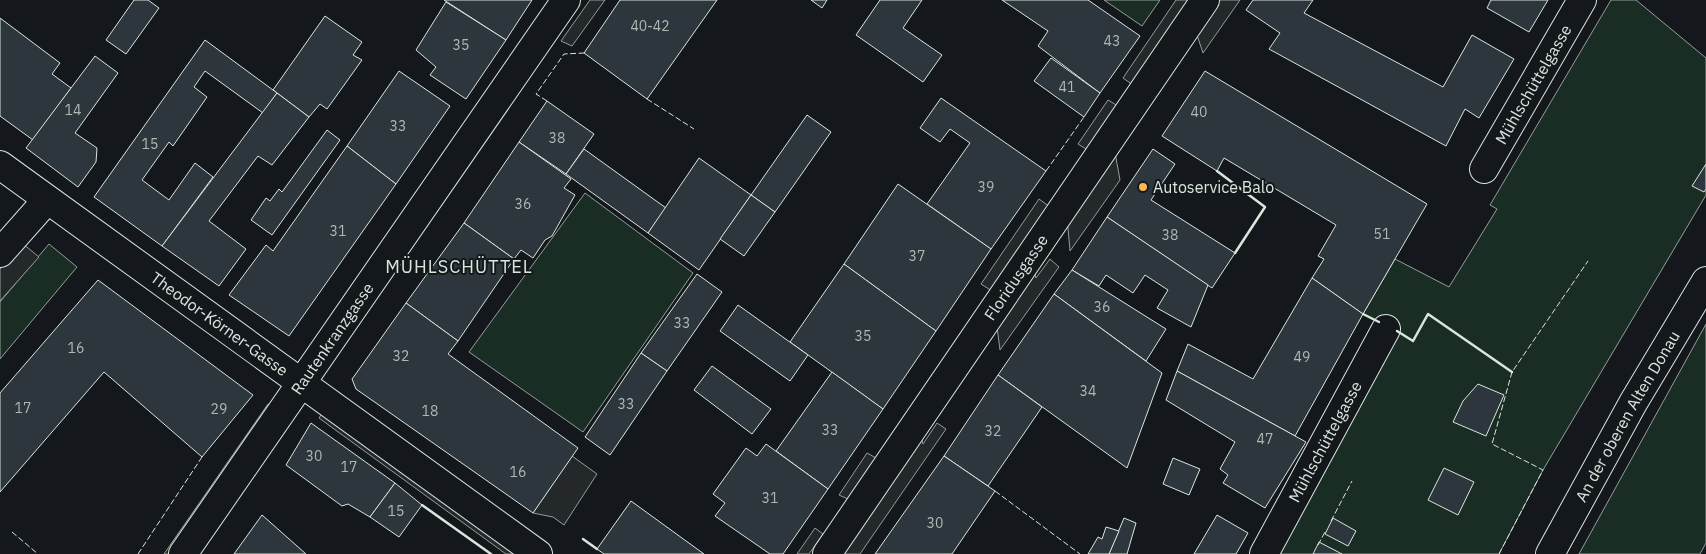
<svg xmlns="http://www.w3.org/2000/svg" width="1706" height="554" font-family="'IBM Plex Sans',sans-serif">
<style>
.green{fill:#1a2d24;stroke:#939e99}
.parking{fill:#24282b;stroke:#939e99}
.building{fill:#2c363c;stroke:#d8e6dc}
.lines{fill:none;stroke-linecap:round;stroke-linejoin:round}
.minor-casing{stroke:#d8e6dc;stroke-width:30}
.minor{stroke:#14181c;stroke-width:28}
.fence{stroke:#d8e6dc;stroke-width:1;stroke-dasharray:6 2.5;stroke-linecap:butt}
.wall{stroke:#d8e6dc;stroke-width:2.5}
.poi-dot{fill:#ffb74d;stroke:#14181c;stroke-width:2}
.labels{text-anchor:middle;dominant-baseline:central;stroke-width:4;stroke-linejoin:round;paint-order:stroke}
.number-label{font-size:14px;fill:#adbab4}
.street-label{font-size:16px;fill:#d8e6dc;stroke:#14181c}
.poi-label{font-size:16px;fill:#d8e6dc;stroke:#14181c;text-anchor:start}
.neighbourhood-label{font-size:18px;letter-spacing:1px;fill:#d8e6dc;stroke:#14181c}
</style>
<rect width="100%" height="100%" fill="#14181c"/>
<!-- green -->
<g class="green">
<polygon points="1104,0 1160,0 1142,26"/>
<polygon points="1611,0 1636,0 1706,58 1706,195 1543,470 1499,554 1277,554 1393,330 1363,314 1395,259 1449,287 1497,209 1490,205"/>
<polygon points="585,193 693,273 583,432 469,352"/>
<polygon points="49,244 77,267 0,359 0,302"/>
<polygon points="1706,324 1706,543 1700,554 1579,554"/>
</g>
<!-- parking -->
<g class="parking">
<polygon points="590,0 605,0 572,46 561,41"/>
<polygon points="1176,0 1191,0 1133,85 1123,78"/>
<polygon points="1215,0 1240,0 1203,53 1195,29"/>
<polygon points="1108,100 1118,106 1088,150 1078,144"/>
<polygon points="1114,147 1120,180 1070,251 1067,217"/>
<polygon points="1039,199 1050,207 992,291 981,284"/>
<polygon points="22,243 39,257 0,301 0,269"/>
<polygon points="1050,259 1059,267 1000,350 996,319 1033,266 1036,278"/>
<polygon points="268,404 275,408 176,554 164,554"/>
<polygon points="325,409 525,554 506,554 319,418"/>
<polygon points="937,423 946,429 860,554 833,554 919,429 923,444"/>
<polygon points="867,453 876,458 848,499 839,495"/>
<polygon points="572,456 597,474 564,525 553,517 533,513"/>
<polygon points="815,528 823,534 809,554 797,554"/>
</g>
<!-- building -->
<g class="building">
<polygon points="134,0 148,0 159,8 126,54 106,40"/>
<polygon points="444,0 532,0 506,40"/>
<polygon points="620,0 717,0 647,99 584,53"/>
<polygon points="811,0 827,0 822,8"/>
<polygon points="880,0 922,0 903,28 942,55 923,82 856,35"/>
<polygon points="1002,0 1088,0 1140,36 1100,93 1038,46 1048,31"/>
<polygon points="1253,0 1313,0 1304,13 1443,87 1472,35 1514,59 1479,118 1465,109 1446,146 1269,49 1280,33 1246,10"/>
<polygon points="1491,0 1548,0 1529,32 1487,8"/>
<polygon points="446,2 506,40 466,99 430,75 436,67 416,50"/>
<polygon points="325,16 362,42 353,55 362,60 327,109 320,104 309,117 273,90"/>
<polygon points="0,18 60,63 52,74 71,88 33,140 0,116"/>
<polygon points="205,40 277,93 263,113 205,71 194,87 207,97 173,146 169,142 142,180 169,200 195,163 213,177 162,246 94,197"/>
<polygon points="95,56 118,73 75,133 97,148 96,162 78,187 26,148"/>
<polygon points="1051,58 1100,93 1084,117 1034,81"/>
<polygon points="399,71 450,106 396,184 347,146"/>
<polygon points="1205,71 1427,204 1363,314 1312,278 1324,259 1318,256 1336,225 1224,158 1217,171 1162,136"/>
<polygon points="277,93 309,117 272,165 258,156 209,221 246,249 219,286 162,246"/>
<polygon points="941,98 1046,171 991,249 927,204 970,143 950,129 940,142 920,128"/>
<polygon points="547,101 594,134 566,174 519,142"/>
<polygon points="807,115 831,132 775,212 751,195"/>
<polygon points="327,130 340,140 272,235 251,220 266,198 270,201 279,189 282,192"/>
<polygon points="519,142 571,179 564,188 575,195 552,236 545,240 533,258 521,250 514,259 464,223"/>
<polygon points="347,146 396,184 289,336 229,295 266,245 273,251"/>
<polygon points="584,149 666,208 648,233 566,174"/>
<polygon points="1153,149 1175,164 1151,200 1235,253 1212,288 1107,217"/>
<polygon points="699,158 751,195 699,270 648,233"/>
<polygon points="1706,164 1706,189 1704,192 1692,186"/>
<polygon points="898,184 991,249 936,331 844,264"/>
<polygon points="751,195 775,212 744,256 720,239"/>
<polygon points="1107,217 1208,285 1191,327 1157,308 1168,290 1145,275 1133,293 1106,275 1099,286 1072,270"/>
<polygon points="464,223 514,259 458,341 406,303"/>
<polygon points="844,264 936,331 883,409 790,342"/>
<polygon points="1072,270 1166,329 1146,361 1054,294"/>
<polygon points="697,274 722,292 667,371 641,353"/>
<polygon points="1312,278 1363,314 1295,436 1177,371 1188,344 1253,379"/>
<polygon points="98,280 253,395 202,457 104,372 0,492 0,393"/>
<polygon points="1054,294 1162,373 1127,468 998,375"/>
<polygon points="406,303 458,341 448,354 578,448 533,513 356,389 352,379 355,375"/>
<polygon points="738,305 808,355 790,381 720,331"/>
<polygon points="641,353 667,371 610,455 585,437"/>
<polygon points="712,366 771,409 752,434 694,390"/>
<polygon points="1177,371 1306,442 1265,508 1223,483 1228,475 1220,469 1235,442 1166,400"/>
<polygon points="832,372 883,409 828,489 776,451"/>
<polygon points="998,375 1042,407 988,486 944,456"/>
<polygon points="1478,384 1504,395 1486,436 1453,422 1463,401"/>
<polygon points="311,423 395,483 370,517 348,504 342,506 286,465"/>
<polygon points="766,444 828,489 783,554 770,554 715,516 725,503 713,494 746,448 757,456"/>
<polygon points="944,456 995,491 952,554 875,554"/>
<polygon points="1173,458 1200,469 1189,495 1163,484"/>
<polygon points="1444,468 1474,482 1458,515 1428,500"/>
<polygon points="395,483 422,505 399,537 370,517"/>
<polygon points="631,501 704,554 604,554 597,549"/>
<polygon points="262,515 306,554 234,554"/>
<polygon points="1217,515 1248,533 1236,554 1194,554"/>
<polygon points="1124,518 1136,523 1127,554 1109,554"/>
<polygon points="1333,518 1356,531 1348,546 1325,534"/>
<polygon points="1106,527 1119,531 1109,554 1088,554 1098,537 1102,539"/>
<polygon points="1319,542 1342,554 1313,554"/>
</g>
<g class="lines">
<!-- minor casing -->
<g class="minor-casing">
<g id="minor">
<path id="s1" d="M0,165L538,554"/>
<path id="s2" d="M1484,169L1582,0"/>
<polyline points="0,253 47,200"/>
<path id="s3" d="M183,554L566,0"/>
<path id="s4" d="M827,554L1205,0"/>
<path id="s5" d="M1264,554L1386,329"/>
<path id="s6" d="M1550,554L1633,403L1706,281"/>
</g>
</g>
<!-- minor -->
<use href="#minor" class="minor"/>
<!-- fence -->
<g class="fence">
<polyline points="647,99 694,129"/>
<polyline points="547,101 536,94 564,54 584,53"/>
<polyline points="1046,171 1084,117"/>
<polyline points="995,491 1080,554"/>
<polyline points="1331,521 1352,481"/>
<polyline points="12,532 38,554"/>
<polyline points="1318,545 1325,532"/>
<polyline points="138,554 202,457"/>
<polyline points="1499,554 1543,470 1492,444 1512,372 1588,261"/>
</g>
<!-- wall -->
<g class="wall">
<polyline points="1217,171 1265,207 1235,253"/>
<polyline points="1363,314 1379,322"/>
<polyline points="1397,331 1413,341 1428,314 1512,372"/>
<polyline points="422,505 491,554"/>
<polyline points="583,539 597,549"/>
</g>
</g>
<!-- markers -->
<circle class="poi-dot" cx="1143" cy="187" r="5"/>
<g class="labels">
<!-- number labels -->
<g class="number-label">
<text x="650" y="26">40-42</text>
<text x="1112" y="41">43</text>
<text x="461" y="45">35</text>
<text x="1067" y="87">41</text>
<text x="73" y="110">14</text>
<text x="1199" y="112">40</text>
<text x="398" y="126">33</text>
<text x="557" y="138">38</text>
<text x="150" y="144">15</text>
<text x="986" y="187">39</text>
<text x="523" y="204">36</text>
<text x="338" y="231">31</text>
<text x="1382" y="234">51</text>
<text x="1170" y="235">38</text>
<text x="917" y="256">37</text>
<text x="1102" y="307">36</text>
<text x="682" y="323">33</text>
<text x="863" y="336">35</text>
<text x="76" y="348">16</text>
<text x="401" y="356">32</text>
<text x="1302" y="357">49</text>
<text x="1088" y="391">34</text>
<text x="626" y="404">33</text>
<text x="23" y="408">17</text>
<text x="219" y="409">29</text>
<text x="430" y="411">18</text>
<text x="830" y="430">33</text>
<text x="993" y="431">32</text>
<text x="1265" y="439">47</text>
<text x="314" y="456">30</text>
<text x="349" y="467">17</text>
<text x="518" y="472">16</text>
<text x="770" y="498">31</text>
<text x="396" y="511">15</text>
<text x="935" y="523">30</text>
</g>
<!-- street labels -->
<g class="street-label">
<text stroke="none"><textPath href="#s2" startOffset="98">Mühlschüttelgasse</textPath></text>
<text stroke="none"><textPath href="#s4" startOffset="335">Floridusgasse</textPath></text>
<text stroke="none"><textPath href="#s1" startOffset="271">Theodor-Körner-Gasse</textPath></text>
<text stroke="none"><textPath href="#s3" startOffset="262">Rautenkranzgasse</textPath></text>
<text stroke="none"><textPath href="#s6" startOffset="158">An der oberen Alten Donau</textPath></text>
<text stroke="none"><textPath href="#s5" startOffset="128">Mühlschüttelgasse</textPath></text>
</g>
<!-- poi labels -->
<g class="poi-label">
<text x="1153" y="187">Autoservice Balo</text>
</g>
<!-- neighbourhood labels -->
<g class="neighbourhood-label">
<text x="459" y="266">MÜHLSCHÜTTEL</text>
</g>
</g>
</svg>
